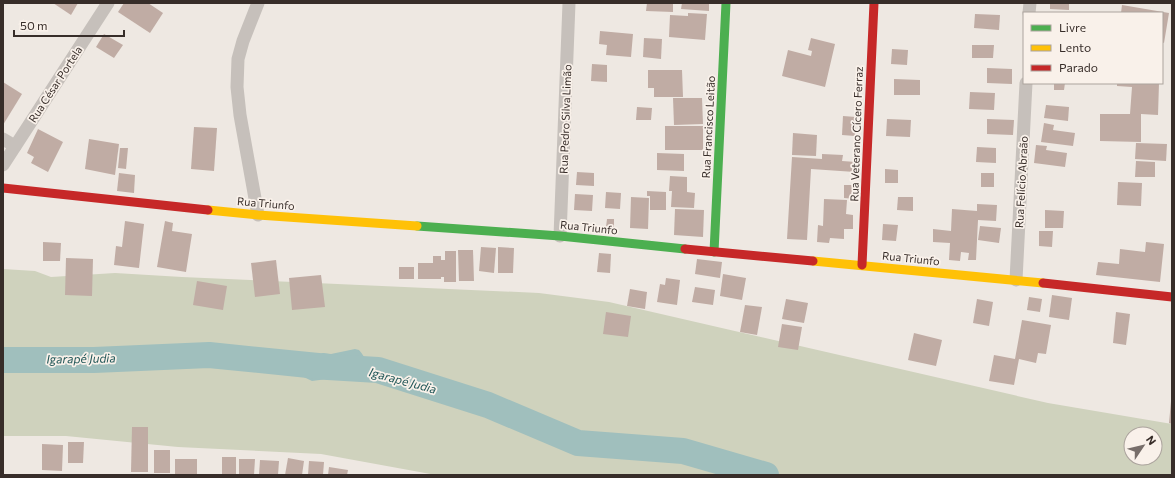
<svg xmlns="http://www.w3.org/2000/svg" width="1175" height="478" font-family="Commissioner,sans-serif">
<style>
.green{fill:#cfd2bd;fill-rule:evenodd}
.water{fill:#a0bfbd}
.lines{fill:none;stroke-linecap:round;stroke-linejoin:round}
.river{stroke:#a0bfbd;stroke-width:26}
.building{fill:#c0aca4}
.street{stroke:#c6c0bb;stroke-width:13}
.fast{stroke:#4caf50;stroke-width:9}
.slow{stroke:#ffc107;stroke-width:9}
.jam{stroke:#c62828;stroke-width:9}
.labels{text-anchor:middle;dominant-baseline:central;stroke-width:3.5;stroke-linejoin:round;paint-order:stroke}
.street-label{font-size:11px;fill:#372d29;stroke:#f9f1ea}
.water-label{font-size:12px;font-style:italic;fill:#205657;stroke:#f9f1ea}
</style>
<rect width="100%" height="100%" fill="#eee8e2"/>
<!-- green -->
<path class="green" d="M3,269L35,271L51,277L115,273L182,277L539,293L609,302L1048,403L1172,424V475H436L321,454L178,447L66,436H3ZM1131,434H1155V458H1131Z"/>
<!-- water -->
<path class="water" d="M355,349L359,350C367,359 368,367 366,377L361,379L342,377L312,381L287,369L272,368L268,363V358L272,355L278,356L287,362H298L323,353L331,354Z"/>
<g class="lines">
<!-- river -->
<polyline class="river" points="3,360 94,360 209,355 328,367 378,370 488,405 578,443 683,451 766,475"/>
</g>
<!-- building -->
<g class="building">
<polygon points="53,3 78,3 71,15"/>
<polygon points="124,3 148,3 163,13 150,33 118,12"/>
<polygon points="647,3 673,3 673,12 646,11"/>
<polygon points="682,3 709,3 709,11 681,9"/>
<polygon points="1050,3 1069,3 1069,10 1050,9"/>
<polygon points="1122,5 1169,13 1164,43 1162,42 1162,13 1121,13"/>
<polygon points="688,13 707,14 705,40 669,37 670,15 688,16"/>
<polygon points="975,14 1000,15 999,30 974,28"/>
<polygon points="600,31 633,34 631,57 606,55 607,45 599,44"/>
<polygon points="104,34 123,45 114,58 96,47"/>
<polygon points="644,38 662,39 661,59 643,57"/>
<polygon points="811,38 835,44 825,87 782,76 788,50 811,56 812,51 808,50"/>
<polygon points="972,45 994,45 993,58 972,58"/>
<polygon points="892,49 908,50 907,65 891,64"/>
<polygon points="592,64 607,65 607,82 591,81"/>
<polygon points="987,68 1012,69 1012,84 987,83"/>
<polygon points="648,70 682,70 683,97 654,97 654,88 648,88"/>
<polygon points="894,79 920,80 920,95 894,95"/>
<polygon points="3,82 22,94 3,125"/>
<polygon points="1054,83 1065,83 1064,90 1054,90"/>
<polygon points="1117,83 1159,83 1158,115 1141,114 1141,142 1100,141 1100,114 1130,114 1132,87 1117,86"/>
<polygon points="970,92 995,93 994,110 969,109"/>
<polygon points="673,98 702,98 703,124 674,125"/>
<polygon points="1046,105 1069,107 1068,121 1044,118"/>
<polygon points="637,107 652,108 651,120 636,120"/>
<polygon points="843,116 856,117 855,136 842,135"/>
<polygon points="887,119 911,120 910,137 886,136"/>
<polygon points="987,119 1014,120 1013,135 987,134"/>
<polygon points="1044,123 1054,125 1053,130 1075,133 1073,146 1041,142"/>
<rect x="665" y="126" width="38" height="24"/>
<polygon points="194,127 217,128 214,171 191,169"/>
<polygon points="38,129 63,142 48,172 31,163 34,157 27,153"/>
<polygon points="793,133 817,135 816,156 792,155"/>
<polygon points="89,139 119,144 115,175 85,169"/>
<polygon points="1136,143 1167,144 1166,161 1135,159"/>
<polygon points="1036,145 1047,146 1046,150 1067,153 1065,167 1034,163"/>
<polygon points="977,147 996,148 996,163 976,162"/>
<polygon points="120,148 128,148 126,169 118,168"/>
<polygon points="657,153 684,154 684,171 657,170"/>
<polygon points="822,154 843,155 842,161 856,162 855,172 811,169 807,240 787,239 792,157 822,159"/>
<polygon points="1136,161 1155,162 1155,177 1135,177"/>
<polygon points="885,169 898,170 898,183 885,183"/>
<polygon points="577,172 594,173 594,186 576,185"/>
<polygon points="119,173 135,175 134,193 117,191"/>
<rect x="981" y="173" width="13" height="14"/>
<polygon points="670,176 687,177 687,192 695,193 694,208 671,207 672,191 669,191"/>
<polygon points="1118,182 1142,183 1141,206 1117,205"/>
<polygon points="844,185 856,185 856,199 844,198"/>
<polygon points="647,191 666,192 666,210 650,210 650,196 647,196"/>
<polygon points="606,192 621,193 620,209 605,208"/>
<polygon points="575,194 593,195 592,211 574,210"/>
<polygon points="631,197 649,198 648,229 630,228"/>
<polygon points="898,197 913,197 913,211 897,210"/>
<polygon points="824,199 847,200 846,214 853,215 853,229 844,229 844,239 830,238 829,243 817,242 818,225 823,226"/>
<polygon points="977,204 997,205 996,221 978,220 976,260 968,260 969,253 961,252 960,261 949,260 950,243 933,242 933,229 951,231 952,209 977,211"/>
<polygon points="675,209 704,210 703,237 674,235"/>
<polygon points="1045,210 1064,211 1063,228 1045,228"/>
<polygon points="607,219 614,219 614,227 606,227"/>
<polygon points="125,221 144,224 139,268 114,265 116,246 122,247"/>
<polygon points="165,221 173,223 172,231 192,234 186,272 157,267"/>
<polygon points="883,224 898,225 896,241 882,240"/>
<polygon points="980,226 1001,228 999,243 978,240"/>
<polygon points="1039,231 1053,231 1052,247 1039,246"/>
<polygon points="43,242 61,243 60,261 43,261"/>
<polygon points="1146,242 1164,244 1160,282 1096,275 1098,262 1119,264 1120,249 1145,252"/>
<polygon points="481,247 496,248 494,273 479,271"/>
<polygon points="498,247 514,248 513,273 498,273"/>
<polygon points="458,250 473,250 474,281 459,281"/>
<polygon points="445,251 456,251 456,282 444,282 444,277 441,277 441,279 418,279 418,263 433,263 433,256 441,256 441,260 445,260"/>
<polygon points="599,253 611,254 610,273 597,272"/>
<polygon points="66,258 93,259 92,296 65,295"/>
<polygon points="697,259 722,262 720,278 695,274"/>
<polygon points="276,260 280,294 255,297 251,263"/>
<rect x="399" y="267" width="15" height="12"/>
<polygon points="723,274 746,278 742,300 720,296"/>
<polygon points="321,275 325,307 292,310 289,278"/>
<polygon points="666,278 680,280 677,305 657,302 660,284 665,285"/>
<polygon points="197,281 227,286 223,310 193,305"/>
<polygon points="695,287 715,290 713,305 692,302"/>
<polygon points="630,289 647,292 645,309 627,306"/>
<polygon points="1052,295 1072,298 1069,320 1049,317"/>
<polygon points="1029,297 1042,299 1040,312 1027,310"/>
<polygon points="786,299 808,303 804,323 782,319"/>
<polygon points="977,299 993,302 989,326 973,323"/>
<polygon points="745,305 762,307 757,335 740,332"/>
<polygon points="606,312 631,316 628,337 603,334"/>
<polygon points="1116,312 1130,314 1126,345 1113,343"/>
<polygon points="1022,320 1051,325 1046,354 1038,353 1036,363 1019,359 1014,385 989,381 994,355 1015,359"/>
<polygon points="782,324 802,327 798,350 778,347"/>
<polygon points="914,333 942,340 936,366 908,360"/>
<polygon points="1171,401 1172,401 1172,424 1169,423"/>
<polygon points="132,427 148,427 148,472 131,472"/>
<polygon points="68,442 84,442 83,463 68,463"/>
<polygon points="42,444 63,445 62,471 42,470"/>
<rect x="154" y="450" width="16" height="23"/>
<rect x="222" y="457" width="14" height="17"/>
<polygon points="288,458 304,461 302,475 285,475"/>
<rect x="175" y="459" width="22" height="16"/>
<polygon points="239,459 255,459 254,475 239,475"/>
<polygon points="260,460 279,461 278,475 259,475"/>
<polygon points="309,461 324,462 323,475 308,475"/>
<polygon points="329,467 348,470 347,475 328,475"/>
</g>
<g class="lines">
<!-- street -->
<g class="street">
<polyline points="1029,13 1030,3"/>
<polyline points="3,139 15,146"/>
<polyline points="3,165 108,3"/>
<polyline points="258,215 240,115 237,87 238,59 243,41 258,3"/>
<polyline points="560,236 569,3"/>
<polyline points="1016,280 1026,83"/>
</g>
<!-- fast -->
<g class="fast">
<polyline points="417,226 560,236 685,249"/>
<polyline points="714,252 726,3"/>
</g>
<!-- slow -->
<g class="slow">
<polyline points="208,210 258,215 417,226"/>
<polyline points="813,261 1043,283"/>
</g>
<!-- jam -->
<g class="jam">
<polyline points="3,188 208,210"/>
<polyline points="685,249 813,261"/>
<polyline points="862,265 874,3"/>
<polyline points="1043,283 1172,297"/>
</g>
</g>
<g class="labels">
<!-- street labels -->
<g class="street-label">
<text transform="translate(55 84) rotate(-57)">Rua César Portela</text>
<text transform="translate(565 119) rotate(-88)">Rua Pedro Silva Limão</text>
<text transform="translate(708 127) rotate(-87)">Rua Francisco Leitão</text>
<text transform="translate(856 134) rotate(-88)">Rua Veterano Cícero Ferraz</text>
<text transform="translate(1021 182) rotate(-87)">Rua Felício Abraão</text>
<text transform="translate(266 203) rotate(5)">Rua Triunfo</text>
<text transform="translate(589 227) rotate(6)">Rua Triunfo</text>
<text transform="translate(911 258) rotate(6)">Rua Triunfo</text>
</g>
<!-- water labels -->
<g class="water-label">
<text transform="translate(81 358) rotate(-1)">Igarapé Judia</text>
<text transform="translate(403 380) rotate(15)">Igarapé Judia</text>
</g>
</g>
<!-- border -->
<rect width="1175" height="478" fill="none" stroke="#372d29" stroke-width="8"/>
<!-- legend -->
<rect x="1023" y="12" width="140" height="72" fill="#f9f1ea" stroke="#aba39d"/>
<rect x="1031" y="25" width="20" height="6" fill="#4caf50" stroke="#aba39d"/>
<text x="1059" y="32" font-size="12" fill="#372d29">Livre</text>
<rect x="1031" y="45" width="20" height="6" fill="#ffc107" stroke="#aba39d"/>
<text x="1059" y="52" font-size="12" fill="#372d29">Lento</text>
<rect x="1031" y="65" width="20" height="6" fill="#c62828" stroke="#aba39d"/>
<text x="1059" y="72" font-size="12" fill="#372d29">Parado</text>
<!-- north arrow -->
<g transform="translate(1143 446) rotate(55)"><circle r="19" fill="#f9f1ea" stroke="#aba39d"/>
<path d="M0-3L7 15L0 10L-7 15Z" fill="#776e6a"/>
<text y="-6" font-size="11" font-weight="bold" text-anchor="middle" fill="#372d29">N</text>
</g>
<!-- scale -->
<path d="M14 30v6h110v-6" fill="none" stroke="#372d29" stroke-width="2"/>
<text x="20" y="30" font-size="12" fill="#372d29" stroke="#f9f1ea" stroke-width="3" paint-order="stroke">50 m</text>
</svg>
